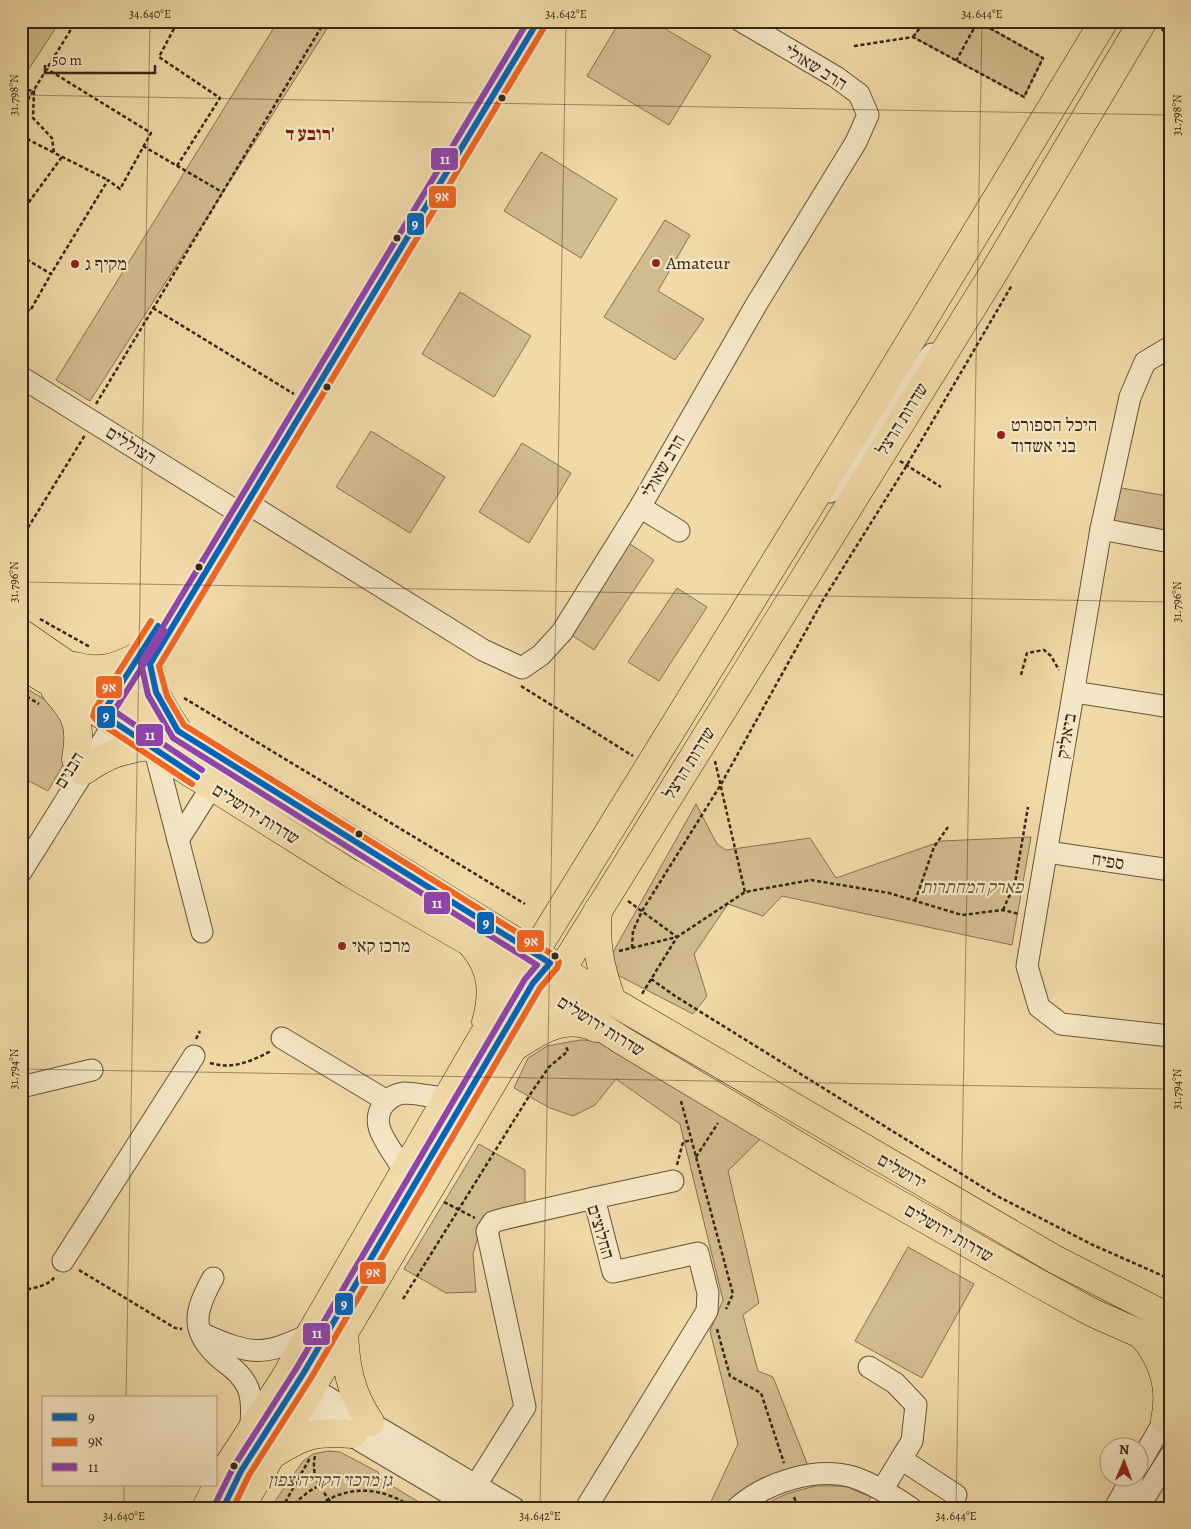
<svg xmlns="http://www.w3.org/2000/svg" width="1191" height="1529" font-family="Alegreya,'Frank Ruhl Libre',serif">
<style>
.green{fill:#d1bc8e;stroke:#847250}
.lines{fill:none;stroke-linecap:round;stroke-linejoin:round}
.minor-casing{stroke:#655438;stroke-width:23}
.major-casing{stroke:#372713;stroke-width:29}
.path{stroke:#372713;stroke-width:2.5;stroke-dasharray:4 2.5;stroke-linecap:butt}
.minor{stroke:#f5e7c6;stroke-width:21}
.major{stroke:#f0daa7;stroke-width:28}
.bus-1-casing{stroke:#f5e7c6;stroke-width:10}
.bus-2-casing{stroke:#f5e7c6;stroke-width:10}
.bus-3-casing{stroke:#f5e7c6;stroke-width:10}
.bus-1{stroke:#0065bd;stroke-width:6}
.bus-2{stroke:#f26522;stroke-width:6}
.bus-3{stroke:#8e44ad;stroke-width:6}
.ticks{fill:none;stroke:#372713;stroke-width:1;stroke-opacity:0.45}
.bus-dot{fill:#372713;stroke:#f5e7c6;stroke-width:2}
.poi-dot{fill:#8f2418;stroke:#f5e7c6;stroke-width:2}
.labels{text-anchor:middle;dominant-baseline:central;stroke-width:4.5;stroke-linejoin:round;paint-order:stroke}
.street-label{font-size:18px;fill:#372713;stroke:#f5e7c6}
.poi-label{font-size:18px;fill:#372713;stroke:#f5e7c6;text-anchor:start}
.park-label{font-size:18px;font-style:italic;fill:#5e4c32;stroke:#f5e7c6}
.neighbourhood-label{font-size:19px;font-weight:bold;fill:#7a1f14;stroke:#f5e7c6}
.line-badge{stroke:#f5e7c6;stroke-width:2}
.badge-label{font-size:14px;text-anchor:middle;font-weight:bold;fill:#fff}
.neatline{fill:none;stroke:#372713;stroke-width:2}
.ticks-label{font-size:12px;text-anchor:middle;fill:#372713}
</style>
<rect width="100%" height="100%" fill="#f0daa7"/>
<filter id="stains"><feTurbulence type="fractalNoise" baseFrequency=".004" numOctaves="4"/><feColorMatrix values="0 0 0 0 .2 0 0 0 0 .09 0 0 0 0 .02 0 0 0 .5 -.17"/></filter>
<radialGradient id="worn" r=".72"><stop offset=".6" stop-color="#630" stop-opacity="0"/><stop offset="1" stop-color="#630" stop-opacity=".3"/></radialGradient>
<!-- green -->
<g class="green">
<polygon points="21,21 57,21 59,23 21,81"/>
<polygon points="278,21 332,21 90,401 56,380"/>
<polygon points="620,21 652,21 711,56 669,125 587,76"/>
<polygon points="925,21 977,21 1043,58 1024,97 913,37"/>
<polygon points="541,152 617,199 581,258 504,211"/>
<polygon points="665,220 690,235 658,291 704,319 675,360 604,317"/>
<polygon points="460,292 531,336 494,397 422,354"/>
<polygon points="371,431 445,477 410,533 336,487"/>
<polygon points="522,443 571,473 529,543 479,512"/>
<polygon points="1170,484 1170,532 1110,521 1116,487 1167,496"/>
<polygon points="627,542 654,560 594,650 567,632"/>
<polygon points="677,588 707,607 659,681 628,662"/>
<polygon points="21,685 65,712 71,751 48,791 21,777"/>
<polygon points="696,804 717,844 726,850 810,838 836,878 942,841 1031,837 1012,945 782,896 763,916 728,904 694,954 707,996 693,1014 604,968"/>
<polygon points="580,1040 612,1041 761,1138 728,1171 759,1303 743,1315 758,1371 773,1377 810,1471 730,1508 708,1508 738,1444 710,1331 723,1300 680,1124 616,1079 595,1105 573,1116 550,1108 514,1088 528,1058 547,1046"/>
<polygon points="479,1144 525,1170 525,1204 479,1233 473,1254 476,1292 446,1293 404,1269"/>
<polygon points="908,1247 974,1284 922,1378 855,1341"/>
<polygon points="328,1451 340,1452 378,1472 382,1480 429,1508 270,1508 303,1461 313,1454"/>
<path d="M816,1486H845L871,1497L866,1508H761C778,1495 795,1491 816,1486Z"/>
</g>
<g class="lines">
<!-- minor casing -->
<g class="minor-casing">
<g id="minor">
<polyline points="1170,347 1145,362 1130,397 1101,529 1027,966 1039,1007 1061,1024 1170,1036"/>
<polyline points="21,377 241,514"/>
<path d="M830,492C866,448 895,398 932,354"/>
<polyline points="247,503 483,650 522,668 541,655 562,632 640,507 756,305 856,142 868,115 859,94 836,77 741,21"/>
<polyline points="640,507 679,531"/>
<polyline points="1101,529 1170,542"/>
<polyline points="1074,692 1170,707"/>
<polyline points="155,751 202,932"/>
<polyline points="178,840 212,786"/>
<polyline points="1047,852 1170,870"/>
<polyline points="21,872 128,701 538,21"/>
<polyline points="282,1038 387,1101"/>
<polyline points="21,1087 92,1070"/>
<path d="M403,1171C395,1150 366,1127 384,1104C389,1098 396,1094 404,1093C418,1093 433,1098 447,1097"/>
<polyline points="594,1198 673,1181"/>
<polyline points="63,1261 194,1056"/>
<path d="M213,1278C194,1312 189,1332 222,1360C233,1368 243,1376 248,1388C253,1401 252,1417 250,1431"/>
<polyline points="327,1331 533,983 543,972"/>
<path d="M203,1334C251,1355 262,1357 310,1334"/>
<polyline points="869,1367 895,1383 916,1405 912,1441 882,1490"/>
<polyline points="298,1382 310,1387 514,1508"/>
<polyline points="290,1394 300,1405 474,1508"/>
<polyline points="901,1459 956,1495"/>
<polyline points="1138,1466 1170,1411"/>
<polyline points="476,1485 525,1407 487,1231 493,1222 503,1219 594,1198 613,1272 698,1253 708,1293 707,1311 586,1508"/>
<polyline points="223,1508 241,1471 261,1441"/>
<path d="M737,1508C765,1483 815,1466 853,1477C874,1484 893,1496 911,1508"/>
<polyline points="1115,1508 1133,1476"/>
<polyline points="1138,1508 1170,1456"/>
</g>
</g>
<!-- major casing -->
<g class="major-casing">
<g id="major">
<polyline points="21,633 66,664 612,1001 1056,1260 1170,1318"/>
<path d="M150,664C152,692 161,705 176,728"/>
<polyline points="21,665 77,698 148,746 350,873 468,941 623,1041 842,1172 1038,1283 1093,1313 1170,1347"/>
<path d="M75,666C98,673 116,668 137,657"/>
<path d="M55,690C77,714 82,727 76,759"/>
<path d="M83,771C109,754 118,751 148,746"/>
<path d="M598,910C595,946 600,967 612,1001"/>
<path d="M473,946C493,969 494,994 486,1022"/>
<path d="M516,1046C541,1029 566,1014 596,1028"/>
<path d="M344,1330C345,1364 350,1393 370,1422"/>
<path d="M1142,1335C1163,1359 1172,1388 1165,1420"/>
<path d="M270,1456C303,1435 313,1431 353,1434"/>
<polyline points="206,1508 226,1469 283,1381 483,1036 873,403 1104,21"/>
<polyline points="240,1508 513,1048 996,269 1143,21"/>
</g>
</g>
<!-- path -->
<g class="path">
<polyline points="1162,31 1168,21"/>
<polyline points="913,37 925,21"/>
<polyline points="854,46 913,37 1024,97 1043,58 977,21"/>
<polyline points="956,61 978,21"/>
<polyline points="21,89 34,91 33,118 52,138 54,153"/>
<polyline points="21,111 70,31 70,21"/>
<polyline points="21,136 108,180"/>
<polyline points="143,146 222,192"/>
<polyline points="177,166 220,98 159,57 178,21"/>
<polyline points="21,213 62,157"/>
<polyline points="21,256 51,274 108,180 120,189 151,133 47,69"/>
<polyline points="21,305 30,311 51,274"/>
<polyline points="153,308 294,394"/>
<polyline points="96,404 325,21"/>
<polyline points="900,461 941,487"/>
<polyline points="21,539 85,435"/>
<polyline points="21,609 29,613"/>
<polyline points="40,619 90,647"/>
<polyline points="1021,675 1027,653 1044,650 1051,656 1059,670"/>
<polyline points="521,686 633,756"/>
<polyline points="21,693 39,704"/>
<polyline points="184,698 525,904"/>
<polyline points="715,761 745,892"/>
<polyline points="628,901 677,937 642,994"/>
<polyline points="915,901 934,847 948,827"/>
<polyline points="1003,910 1015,883 1028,807"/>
<polyline points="632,948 633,931 642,911 720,786 823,600 907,465 1012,285"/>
<polyline points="619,951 677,937 745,892 811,880 889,893 962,915 1003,910 1019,914"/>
<polyline points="651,979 675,996 997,1196 1093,1245 1170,1279"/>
<polyline points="196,1039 200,1031"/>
<path d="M210,1063C232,1070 252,1061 271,1051"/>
<polyline points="681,1101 733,1294 726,1309"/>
<polyline points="696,1157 718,1123"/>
<polyline points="677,1165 683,1142 692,1140"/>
<polyline points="444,1202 475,1218"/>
<polyline points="79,1270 175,1328 182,1329"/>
<path d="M21,1291C32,1288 50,1286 55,1276"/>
<polyline points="403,1299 531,1093 549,1067 568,1051 565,1045"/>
<polyline points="717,1329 730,1376 761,1393 784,1463"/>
<path d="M315,1456C310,1478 323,1491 335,1508"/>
<polyline points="794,1497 797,1505"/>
<polyline points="282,1508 310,1458"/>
<polyline points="289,1508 308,1492 329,1480"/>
<path d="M315,1508C346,1484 382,1486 413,1508"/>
<polyline points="790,1508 808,1505 818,1508"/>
</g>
<!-- minor -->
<use href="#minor" class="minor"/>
<!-- major -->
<use href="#major" class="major"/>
<!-- bus-1 casing -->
<g class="bus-1-casing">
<g id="bus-1">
<polyline points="158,626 102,714 197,777"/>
<polyline points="223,1508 241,1471 303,1374 533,983 550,963 178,731 156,692 150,664 538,21"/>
</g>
</g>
<!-- bus-2 casing -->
<g class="bus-2-casing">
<g id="bus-2">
<polyline points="151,621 95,709 93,716 97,721 192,784"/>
<polyline points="233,1508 249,1475 311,1378 540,988 557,968 559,962 555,956 184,725 167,696 159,666 545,26"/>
</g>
</g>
<!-- bus-3 casing -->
<g class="bus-3-casing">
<g id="bus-3">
<polyline points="165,631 114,711 202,770"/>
<polyline points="215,1504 234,1466 296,1369 525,979 537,965 173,738 148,695 141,663 528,21"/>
</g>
</g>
<!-- bus-1 -->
<use href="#bus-1" class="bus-1"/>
<!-- bus-2 -->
<use href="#bus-2" class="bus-2"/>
<!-- bus-3 -->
<use href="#bus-3" class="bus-3"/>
</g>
<!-- ticks -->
<path class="ticks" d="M21,95L1170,115M21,582L1170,602M21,1069L1170,1089M126,1398L150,21M124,1508V1485M540,1508L566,21M956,1508L982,21"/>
<!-- markers -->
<g class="bus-dot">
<circle cx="502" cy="98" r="4.5"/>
<circle cx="397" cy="238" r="4.5"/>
<circle cx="327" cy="387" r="4.5"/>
<circle cx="199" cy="567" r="4.5"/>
<circle cx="359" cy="834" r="4.5"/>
<circle cx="555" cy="956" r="4.5"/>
<circle cx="234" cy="1466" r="4.5"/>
</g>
<g class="poi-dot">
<circle cx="656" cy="263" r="5"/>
<circle cx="75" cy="264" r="5"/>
<circle cx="1001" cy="435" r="5"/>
<circle cx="342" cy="946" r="5"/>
</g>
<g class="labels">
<!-- street labels -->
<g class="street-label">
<text transform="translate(816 67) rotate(32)">הרב שאולי</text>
<text transform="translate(902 419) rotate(-58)">שדרות הרצל</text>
<text transform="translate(131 445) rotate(32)">הצוללים</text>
<text transform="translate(663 466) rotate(-60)">הרב שאולי</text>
<text transform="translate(1066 736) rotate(-80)">ביאליק</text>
<text transform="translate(689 763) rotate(-58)">שדרות הרצל</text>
<text transform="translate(69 770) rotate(-58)">הבנים</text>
<text transform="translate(256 814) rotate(32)">שדרות ירושלים</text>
<text transform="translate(1108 861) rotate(9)">ספיח</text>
<text transform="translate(601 1026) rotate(32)">שדרות ירושלים</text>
<text transform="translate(902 1171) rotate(30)">ירושלים</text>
<text transform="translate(601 1232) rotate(73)">החלוצים</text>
<text transform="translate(949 1233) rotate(30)">שדרות ירושלים</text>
</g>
<!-- poi labels -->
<g class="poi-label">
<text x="666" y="263">Amateur</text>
<text x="85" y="264">מקיף ג</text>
<text x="1011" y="425">היכל הספורט<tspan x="1011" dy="21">בני אשדוד</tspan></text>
<text x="352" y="946">מרכז קאי</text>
</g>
<!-- park labels -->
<g class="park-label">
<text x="972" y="887">פארק המחתרות</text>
<text x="330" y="1480">גן מרכזי הקריה צפון</text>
</g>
<!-- neighbourhood labels -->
<g class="neighbourhood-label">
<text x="310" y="134">רובע ד'</text>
</g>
</g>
<g class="line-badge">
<rect x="430" y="147" width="29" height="24" rx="5" fill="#8e44ad"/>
<rect x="428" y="185" width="29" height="24" rx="5" fill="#f26522"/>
<rect x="406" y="212" width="19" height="24" rx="5" fill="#0065bd"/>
<rect x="95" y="675" width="28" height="24" rx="5" fill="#f26522"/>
<rect x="96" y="705" width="20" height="24" rx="5" fill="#0065bd"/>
<rect x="135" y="723" width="29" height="24" rx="5" fill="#8e44ad"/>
<rect x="423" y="891" width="28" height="24" rx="5" fill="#8e44ad"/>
<rect x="476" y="911" width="19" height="24" rx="5" fill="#0065bd"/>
<rect x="516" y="929" width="29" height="24" rx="5" fill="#f26522"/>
<rect x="359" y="1261" width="28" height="24" rx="5" fill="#f26522"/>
<rect x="334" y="1292" width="20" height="24" rx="5" fill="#0065bd"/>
<rect x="302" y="1322" width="29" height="24" rx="5" fill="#8e44ad"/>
</g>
<g class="badge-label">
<text x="445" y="164">11</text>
<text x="442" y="201">9א</text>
<text x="415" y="229">9</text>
<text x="109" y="692">9א</text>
<text x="106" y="721">9</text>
<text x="150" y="740">11</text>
<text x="437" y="908">11</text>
<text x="486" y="928">9</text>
<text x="531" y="946">9א</text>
<text x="373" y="1277">9א</text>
<text x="344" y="1309">9</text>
<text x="317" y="1338">11</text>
</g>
<!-- margin -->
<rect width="1191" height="1529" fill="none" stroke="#f0daa7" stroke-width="55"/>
<!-- legend -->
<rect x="42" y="1396" width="175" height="90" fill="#f5e7c6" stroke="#a99a7e"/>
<rect x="52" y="1413" width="25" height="8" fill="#0065bd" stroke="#a99a7e"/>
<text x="88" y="1422" font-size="15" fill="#372713">9</text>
<rect x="52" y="1438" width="25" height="8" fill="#f26522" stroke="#a99a7e"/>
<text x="88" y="1446" font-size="15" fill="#372713">9א</text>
<rect x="52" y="1463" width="25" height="8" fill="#8e44ad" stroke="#a99a7e"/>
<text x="88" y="1472" font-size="15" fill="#372713">11</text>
<!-- north arrow -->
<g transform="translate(1124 1462) rotate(1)"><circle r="24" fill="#f5e7c6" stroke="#a99a7e"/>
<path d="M0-4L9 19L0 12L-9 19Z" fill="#8f2418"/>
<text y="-8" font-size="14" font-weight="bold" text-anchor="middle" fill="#372713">N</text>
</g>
<!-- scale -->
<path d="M45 65v8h110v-8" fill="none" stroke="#372713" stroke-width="2.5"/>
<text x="52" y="65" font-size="15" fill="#372713" stroke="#f5e7c6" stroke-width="4" paint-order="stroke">50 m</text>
<rect x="28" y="28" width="1136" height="1474" class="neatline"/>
<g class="ticks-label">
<text x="150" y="18">34.640°E</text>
<text x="566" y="18">34.642°E</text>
<text x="982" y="18">34.644°E</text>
<text transform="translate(14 95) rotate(-90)" y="4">31.798°N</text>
<text transform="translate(1177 115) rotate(-90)" y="4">31.798°N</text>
<text transform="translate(14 582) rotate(-90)" y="4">31.796°N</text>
<text transform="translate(1177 602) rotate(-90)" y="4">31.796°N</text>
<text transform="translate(14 1069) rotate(-90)" y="4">31.794°N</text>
<text transform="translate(1177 1089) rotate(-90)" y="4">31.794°N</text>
<text x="124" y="1520">34.640°E</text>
<text x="540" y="1520">34.642°E</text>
<text x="956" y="1520">34.644°E</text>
</g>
<rect width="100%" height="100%" filter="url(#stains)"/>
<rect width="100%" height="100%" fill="url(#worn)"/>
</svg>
